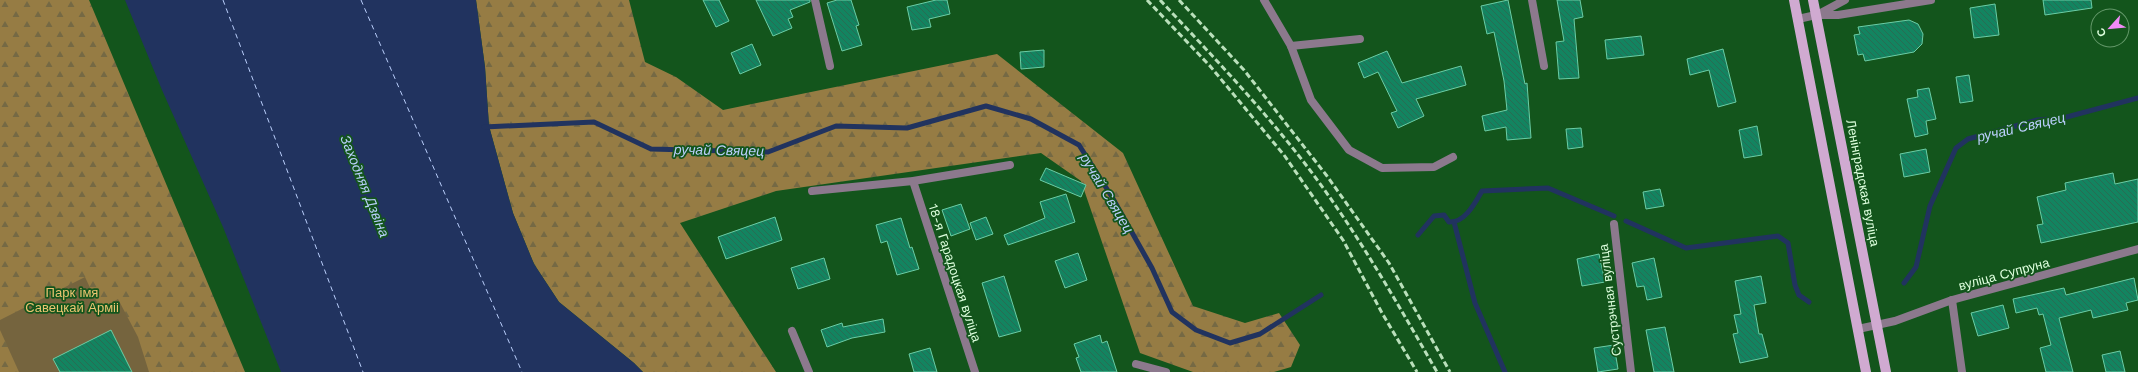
<svg xmlns="http://www.w3.org/2000/svg" width="2138" height="372" font-family="'Work Sans',sans-serif">
<style>
.green{fill:#75643e}
.forest{fill:url(#forest-firs)}
.water{fill:#21335f}
.lines{fill:none;stroke-linecap:round;stroke-linejoin:round}
.stream{stroke:#21335f;stroke-width:5}
.ferry{stroke:#bacffc;stroke-width:1;stroke-dasharray:5 4;stroke-linecap:butt}
.building{fill:url(#building-back-hatch);stroke:#6bcda5}
.service{stroke:#8c798d;stroke-width:8}
.minor{stroke:#8c798d;stroke-width:8}
.primary{stroke:#d0aad1;stroke-width:10}
.rail{stroke:#bae0bb;stroke-width:3;stroke-dasharray:6 3;stroke-linecap:butt}
.labels{text-anchor:middle;dominant-baseline:central;stroke-width:3.5;stroke-linejoin:round;paint-order:stroke}
.street-label{font-size:13px;fill:#deffde;stroke:#13551c}
.park-label{font-size:13px;fill:#ebc471;stroke:#13551c}
.water-label{font-size:14px;font-style:italic;fill:#bacffc;stroke:#13551c}
</style>
<defs>
<pattern id="forest-firs" width="22" height="20" patternUnits="userSpaceOnUse"><rect width="22" height="20" fill="#967c44"/><path d="M5 1l3.5 6h-7zM16 11l3.5 6h-7z" fill="#756944"/></pattern>
<pattern id="building-back-hatch" width="6" height="6" patternUnits="userSpaceOnUse"><rect width="6" height="6" fill="#138460"/><path d="M-1 5l2 2M0 0l6 6M5-1l2 2" fill="none" stroke="#296b53"/></pattern>
</defs>
<rect width="100%" height="100%" fill="#13551c"/>
<!-- green -->
<polygon class="green" points="0,0 184,372 0,372"/>
<!-- forest -->
<g class="forest">
<polygon points="0,0 89,0 245,372 149,372 138,337 118,299 100,309 85,277 0,320"/>
<polygon points="476,0 629,0 645,62 676,77 723,110 997,54 1123,153 1193,306 1245,323 1279,313 1300,345 1291,367 1274,372 1193,372 1140,353 1081,181 1041,153 776,191 680,223 776,372 643,372 634,363 559,302 534,264 513,213 489,126 485,67"/>
<polygon points="0,330 19,372 0,372"/>
</g>
<!-- water -->
<polygon class="water" points="125,0 476,0 485,67 489,126 513,213 534,264 559,302 634,363 643,372 281,372 223,227 162,90"/>
<g class="lines">
<!-- stream -->
<g class="stream">
<polyline points="484,127 594,122 651,149 768,152 836,126 907,128 986,106 1031,119 1079,145 1112,197 1152,268 1172,312 1196,330 1230,343 1260,334 1321,295"/>
<polyline points="1626,221 1686,248 1778,236 1788,243 1795,285 1799,295 1809,302"/>
<polyline points="1454,222 1475,303 1505,372"/>
<path d="M1418,235L1434,216L1444,215L1449,222C1465,223 1475,203 1482,191L1548,188L1614,216"/>
<polyline points="1904,283 1916,267 1930,206 1956,148 1968,139 2037,120 2063,118 2138,98"/>
</g>
<!-- ferry -->
<g class="ferry">
<polyline points="223,0 363,372"/>
<polyline points="361,0 522,372"/>
</g>
</g>
<!-- building -->
<g class="building">
<polygon points="703,0 719,0 729,21 716,27"/>
<polygon points="756,0 810,0 810,2 790,10 793,17 788,19 792,28 773,36"/>
<polygon points="837,0 851,0 859,25 856,26 862,45 842,51 827,3"/>
<polygon points="936,0 947,0 950,14 929,19 931,27 912,30 907,7"/>
<polygon points="1508,0 1525,84 1527,83 1531,138 1507,140 1506,127 1485,131 1482,116 1507,110 1504,81 1494,32 1487,34 1481,6"/>
<polygon points="1557,0 1580,0 1583,17 1574,19 1579,78 1559,79 1556,42 1564,41"/>
<polygon points="2043,0 2091,0 2092,8 2045,15"/>
<polygon points="1995,4 1999,35 1974,38 1970,8"/>
<polygon points="1909,20 1918,24 1923,34 1922,44 1914,52 1865,61 1863,54 1858,55 1854,35 1860,34 1858,27"/>
<polygon points="1641,36 1644,55 1607,59 1605,40"/>
<polygon points="752,44 761,65 740,74 731,53"/>
<polygon points="1723,49 1736,102 1718,107 1709,70 1690,75 1687,59"/>
<polygon points="1044,50 1044,67 1021,69 1020,52"/>
<polygon points="1387,51 1402,83 1461,66 1466,85 1416,99 1424,116 1398,128 1391,113 1397,111 1378,72 1364,78 1358,63"/>
<polygon points="1969,75 1973,101 1960,103 1956,77"/>
<polygon points="1929,88 1936,119 1926,121 1928,134 1915,137 1907,99 1918,97 1917,90"/>
<polygon points="1757,126 1762,155 1744,158 1739,130"/>
<polygon points="1581,128 1583,147 1568,149 1566,129"/>
<polygon points="1926,149 1930,172 1904,177 1900,154"/>
<polygon points="1046,168 1086,185 1081,197 1040,180"/>
<polygon points="2113,173 2115,184 2138,179 2138,222 2041,243 2037,225 2043,224 2037,197 2066,190 2065,183"/>
<polygon points="1660,189 1664,206 1646,209 1643,192"/>
<polygon points="1066,194 1075,222 1008,245 1004,235 1045,218 1040,202"/>
<polygon points="961,204 970,229 951,236 942,210"/>
<polygon points="775,217 782,240 726,259 718,237"/>
<polygon points="986,217 993,234 976,240 970,223"/>
<polygon points="901,218 910,248 912,247 919,269 897,275 887,241 881,243 876,225"/>
<polygon points="1078,253 1087,280 1065,288 1055,261"/>
<polygon points="1599,254 1605,282 1582,286 1577,259"/>
<polygon points="824,258 830,279 798,289 791,268"/>
<polygon points="1654,258 1662,297 1647,300 1644,286 1637,287 1632,263"/>
<polygon points="1004,276 1021,331 999,337 982,283"/>
<polygon points="1761,276 1766,303 1754,305 1759,334 1762,334 1768,357 1740,363 1733,334 1738,333 1734,315 1741,314 1735,281"/>
<polygon points="2134,278 2138,300 2126,303 2128,310 2093,318 2091,310 2059,318 2073,372 2046,372 2040,348 2051,345 2043,314 2039,315 2037,308 2016,313 2013,299 2064,288 2066,295"/>
<polygon points="2003,305 2009,328 1978,336 1971,313"/>
<polygon points="883,319 885,332 852,338 827,347 821,330 842,323 843,327"/>
<polygon points="1665,327 1674,372 1654,372 1646,330"/>
<polygon points="111,330 132,372 60,372 53,359"/>
<polygon points="1100,335 1102,343 1107,341 1117,372 1081,372 1076,358 1079,357 1074,344"/>
<polygon points="1614,345 1618,369 1598,372 1594,348"/>
<polygon points="930,348 937,372 914,372 909,354"/>
<polygon points="2120,351 2125,372 2106,372 2102,355"/>
</g>
<g class="lines">
<!-- service -->
<g class="service">
<polyline points="815,0 830,66"/>
<polyline points="1264,0 1291,46 1311,100 1349,150 1382,168 1434,167 1453,157"/>
<polyline points="1291,46 1360,39"/>
<polyline points="812,191 913,181 1010,165"/>
<polyline points="1952,300 1962,372"/>
<polyline points="792,331 809,372"/>
</g>
<!-- minor -->
<g class="minor">
<polyline points="1532,0 1544,66"/>
<polyline points="1817,15 1845,0"/>
<polyline points="1798,19 1816,15 1838,15 1931,0"/>
<polyline points="913,181 975,372"/>
<polyline points="1614,224 1631,372"/>
<polyline points="1858,329 1895,321 1952,300 2138,249"/>
<polyline points="1136,364 1166,372"/>
</g>
<!-- primary -->
<g class="primary">
<polyline points="1794,0 1866,372"/>
<polyline points="1813,0 1886,372"/>
</g>
<!-- rail -->
<g class="rail">
<polyline points="1147,0 1210,66 1284,155 1343,240 1382,313 1417,372"/>
<path d="M1160,0C1205,48 1250,95 1291,146C1348,216 1392,294 1437,372"/>
<polyline points="1179,0 1244,70 1327,176 1389,263 1450,372"/>
</g>
</g>
<g class="labels">
<!-- street labels -->
<g class="street-label">
<text transform="translate(1863 183) rotate(79)">Ленінградская вуліца</text>
<text transform="translate(955 273) rotate(72)">18-я Гарадоцкая вуліца</text>
<text transform="translate(2004 274) rotate(-15)">вуліца Супруна</text>
<text transform="translate(1610 300) rotate(-97)">Сустрэчная вуліца</text>
</g>
<!-- park labels -->
<g class="park-label">
<text x="72" y="292">Парк імя<tspan x="72" dy="15">Савецкай Арміі</tspan></text>
</g>
<!-- water labels -->
<g class="water-label">
<text transform="translate(2021 127) rotate(-13)">ручай Свяцец</text>
<text transform="translate(719 150) rotate(1)">ручай Свяцец</text>
<text transform="translate(365 186) rotate(68)">Заходняя Дзвіна</text>
<text transform="translate(1107 193) rotate(59)">ручай Свяцец</text>
</g>
</g>
<!-- north arrow -->
<g transform="translate(2110 28) rotate(243)"><circle r="19" fill="#13551c" stroke="#64996a"/>
<path d="M0-3L7 15L0 10L-7 15Z" fill="#f08bf6"/>
<text y="-6" font-size="11" font-weight="bold" text-anchor="middle" fill="#deffde">С</text>
</g>
</svg>
